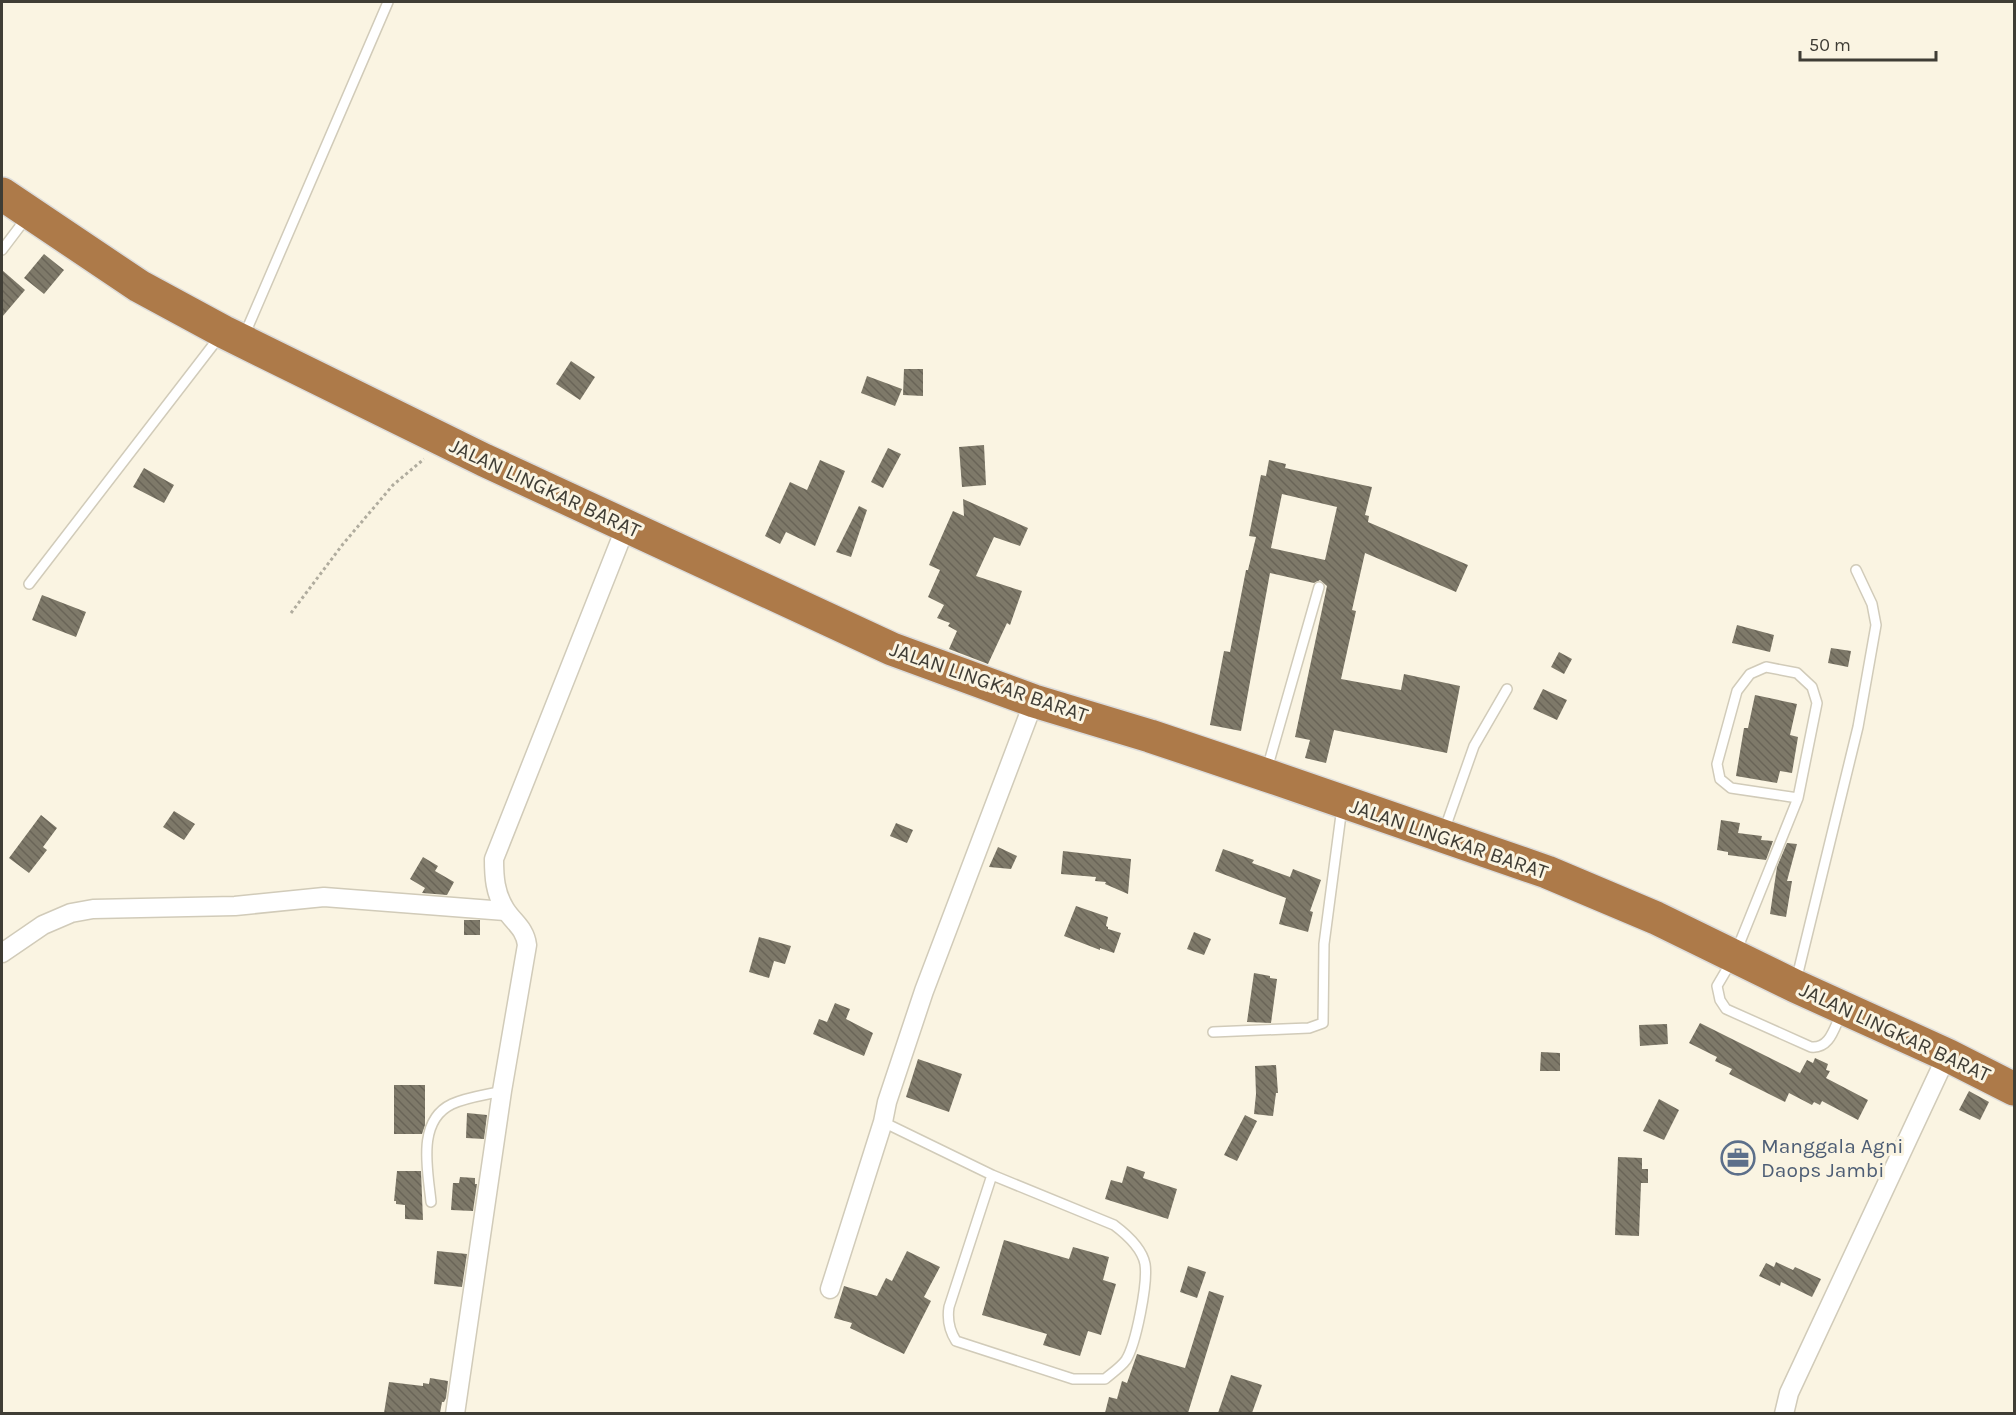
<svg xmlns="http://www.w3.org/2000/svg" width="2016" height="1415" font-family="Karla,sans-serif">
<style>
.building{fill:url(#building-back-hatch);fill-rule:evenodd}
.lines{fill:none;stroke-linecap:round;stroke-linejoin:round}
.lane-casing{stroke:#d1cbb9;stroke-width:12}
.street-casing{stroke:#d1cbb9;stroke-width:21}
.highway-casing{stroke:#dcdcdb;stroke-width:36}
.path{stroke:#b0ac9e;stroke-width:3;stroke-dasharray:3 3;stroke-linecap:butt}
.lane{stroke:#fff;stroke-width:9}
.street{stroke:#fff;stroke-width:18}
.highway{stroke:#ad7a49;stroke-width:33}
.labels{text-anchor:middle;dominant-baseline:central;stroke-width:6;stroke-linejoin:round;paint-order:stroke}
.street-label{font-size:21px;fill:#3f3d35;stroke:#faf4e2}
.service-label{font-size:21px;fill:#4e5e75;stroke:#faf4e2;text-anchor:start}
</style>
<defs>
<pattern id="building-back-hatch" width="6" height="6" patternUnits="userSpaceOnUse" patternTransform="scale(1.5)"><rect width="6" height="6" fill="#7e7969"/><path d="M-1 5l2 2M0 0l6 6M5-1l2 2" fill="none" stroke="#696457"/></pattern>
</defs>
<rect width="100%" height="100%" fill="#faf4e2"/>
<!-- building -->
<g class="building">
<polygon points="44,254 64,270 44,294 24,278"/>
<polygon points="2,270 25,290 2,317"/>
<polygon points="571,361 595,377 580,400 556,384"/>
<polygon points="904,369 923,369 923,396 903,395"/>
<polygon points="867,376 902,389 895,406 861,393"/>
<polygon points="984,445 986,485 962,487 959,447"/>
<polygon points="888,448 901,454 883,488 871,482"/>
<polygon points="820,460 845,471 815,546 786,532 780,544 765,536 790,482 807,490"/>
<path d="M1269,460L1286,464L1285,468L1372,487L1365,515L1369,516L1368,522L1468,565L1456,592L1365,553L1352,610L1356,611L1341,679L1401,690L1404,674L1460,686L1447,753L1334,730L1326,763L1305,758L1310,740L1295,737L1327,586L1320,580L1314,583L1270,573L1241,731L1210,725L1224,651L1230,652L1246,570H1248L1256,537L1249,536L1261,475L1266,476ZM1282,494L1337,507L1325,560L1271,548Z"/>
<polygon points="144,468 174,485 164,503 133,487"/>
<polygon points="963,499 1028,528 1020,546 994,537 976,576 1022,591 1010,625 1007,623 988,664 949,649 957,631 948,626 950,623 937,618 944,605 928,597 940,570 929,565 953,511 964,516"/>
<polygon points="859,506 867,510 851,557 836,552"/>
<polygon points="42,595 86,612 76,637 32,620"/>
<polygon points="1737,625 1774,635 1770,652 1732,643"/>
<polygon points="1831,648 1851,651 1848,667 1828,663"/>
<polygon points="1559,652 1572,659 1564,674 1551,667"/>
<polygon points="1543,689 1567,700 1557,720 1533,709"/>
<polygon points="1755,695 1797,704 1790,735 1798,737 1792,773 1780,771 1777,783 1736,776 1744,728 1748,728"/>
<polygon points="174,811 195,824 184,840 163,827"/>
<polygon points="41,815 57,828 43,847 47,850 29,873 9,858"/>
<polygon points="1721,820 1740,823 1738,833 1762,836 1761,840 1773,841 1766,860 1728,855 1728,852 1717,850"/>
<polygon points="896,823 913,830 907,843 890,836"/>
<polygon points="1787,843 1797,844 1787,881 1792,881 1786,917 1770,914 1777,867"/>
<polygon points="998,847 1017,856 1011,869 989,867"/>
<polygon points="1223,849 1254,860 1252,863 1290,877 1293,869 1321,880 1310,911 1313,912 1308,932 1279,924 1286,898 1215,871"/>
<polygon points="1063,851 1131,859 1128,894 1105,884 1106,882 1095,881 1096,877 1061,874"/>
<polygon points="423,857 438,866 435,871 454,882 447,895 422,893 425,888 410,879"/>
<polygon points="1076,906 1108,917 1106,926 1108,927 1108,929 1121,933 1114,953 1100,948 1100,950 1064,936"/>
<rect x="464" y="920" width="16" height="15"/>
<polygon points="1194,932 1211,939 1204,955 1187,949"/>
<polygon points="759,937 791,946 785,964 774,961 769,978 749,972"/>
<polygon points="1254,973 1270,976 1270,978 1277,979 1271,1023 1247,1022"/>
<polygon points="835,1003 850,1009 846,1019 873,1033 864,1056 813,1034 819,1019 827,1022"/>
<polygon points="1700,1023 1800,1073 1807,1060 1813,1063 1815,1058 1828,1064 1826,1070 1830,1071 1826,1078 1868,1100 1858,1120 1822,1101 1820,1105 1814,1102 1812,1105 1789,1093 1785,1102 1729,1074 1732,1069 1715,1061 1717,1057 1689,1043"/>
<polygon points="1667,1024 1668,1044 1640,1046 1639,1025"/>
<polygon points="1541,1052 1560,1053 1560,1071 1540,1071"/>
<polygon points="918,1059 962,1074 949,1112 906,1097"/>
<polygon points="1276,1065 1278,1093 1276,1093 1273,1116 1254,1114 1256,1094 1255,1066"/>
<polygon points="394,1085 425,1085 425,1125 422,1134 394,1134"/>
<polygon points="1969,1091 1989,1102 1980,1120 1959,1110"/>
<polygon points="1659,1099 1679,1110 1664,1140 1643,1131"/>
<polygon points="467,1113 487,1115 484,1139 466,1138"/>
<polygon points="1245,1115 1257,1121 1237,1161 1224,1155"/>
<polygon points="1618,1157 1642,1158 1642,1169 1648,1169 1648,1183 1641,1183 1639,1236 1615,1235"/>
<polygon points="1127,1166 1145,1172 1143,1178 1177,1189 1168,1219 1105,1199 1111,1180 1122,1183"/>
<polygon points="397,1171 421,1171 423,1220 405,1219 405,1205 396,1204 396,1201 394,1201"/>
<polygon points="460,1177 475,1178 475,1184 477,1184 473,1211 451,1210 453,1183 459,1183"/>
<polygon points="1004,1240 1069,1259 1073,1247 1109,1257 1103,1280 1116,1284 1101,1335 1088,1331 1080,1356 1043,1345 1047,1334 982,1315"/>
<polygon points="437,1251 467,1254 462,1287 434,1284"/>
<polygon points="907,1251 940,1267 924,1297 931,1301 904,1354 850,1328 852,1323 834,1318 844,1286 877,1296 886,1278 892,1281"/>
<polygon points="1776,1262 1793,1270 1795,1267 1821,1279 1812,1297 1781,1282 1780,1286 1759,1276 1766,1263 1774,1267"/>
<polygon points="1188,1266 1206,1272 1197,1298 1180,1292"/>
<polygon points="1209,1291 1224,1296 1188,1413 1105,1413 1109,1397 1117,1399 1122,1381 1127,1383 1137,1354 1185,1368"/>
<polygon points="1231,1375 1262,1385 1252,1413 1218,1413"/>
<polygon points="430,1378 448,1381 446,1398 444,1402 442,1402 440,1413 415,1412 415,1413 384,1413 389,1382 423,1386 423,1383 429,1384"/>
</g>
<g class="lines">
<!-- lane casing -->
<g class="lane-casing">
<g id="lane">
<polyline points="2,250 27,217"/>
<polyline points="244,336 388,2"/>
<polyline points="29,584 220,336"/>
<polyline points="1267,769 1319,587"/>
<path d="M1798,798L1731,788L1720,779L1717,764L1737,691L1750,674L1766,667L1797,673L1812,687L1817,703L1798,798L1734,957L1717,986L1720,1000L1726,1009L1811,1047C1830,1049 1834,1028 1841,1014"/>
<polyline points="1444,831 1474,746 1507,689"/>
<polyline points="1796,981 1858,727 1876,625 1872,604 1856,570"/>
<polyline points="1213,1032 1309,1028 1323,1023 1324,944 1342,807"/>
<path d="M883,1122L992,1175L949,1307C947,1320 949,1330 956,1341L1073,1379H1105C1112,1373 1121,1367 1126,1360C1136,1344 1148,1283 1145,1264C1142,1248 1126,1234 1114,1225L992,1175"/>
<path d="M431,1202C428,1171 416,1121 452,1104C467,1097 486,1095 502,1091"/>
</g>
</g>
<!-- street casing -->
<g class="street-casing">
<g id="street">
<polyline points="2,953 43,925 71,913 93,909 235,906 324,897 505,911"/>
<polyline points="830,1289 883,1122 887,1102 924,991 1034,701"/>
<path d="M455,1414L502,1091L527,945C525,928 513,922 505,909C495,893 494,877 494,859L626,526"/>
<polyline points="1784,1414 1789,1393 1947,1055"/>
</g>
</g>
<!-- highway casing -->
<g class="highway-casing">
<polyline id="highway" points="2,194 139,286 224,332 484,460 892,649 1034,701 1150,736 1266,775 1547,872 1656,918 1795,986 1947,1055 2014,1089"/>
</g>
<!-- path -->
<polyline class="path" points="291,613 343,544 393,485 424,459"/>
<!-- lane -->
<use href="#lane" class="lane"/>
<!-- street -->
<use href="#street" class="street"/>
<!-- highway -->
<use href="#highway" class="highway"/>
</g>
<!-- icons -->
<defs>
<g id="office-ring" transform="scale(1.725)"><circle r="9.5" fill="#faf4e2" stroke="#5c6f8a" stroke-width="1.5"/><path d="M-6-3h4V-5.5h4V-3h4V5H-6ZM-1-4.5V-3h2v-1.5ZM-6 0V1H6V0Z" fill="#5c6f8a"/></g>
</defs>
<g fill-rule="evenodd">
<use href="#office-ring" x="1738" y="1158"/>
</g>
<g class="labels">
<!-- street labels -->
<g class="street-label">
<text transform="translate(545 488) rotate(25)">JALAN LINGKAR BARAT</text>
<text transform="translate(989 682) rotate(19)">JALAN LINGKAR BARAT</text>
<text transform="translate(1449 839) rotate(19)">JALAN LINGKAR BARAT</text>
<text transform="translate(1895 1032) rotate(25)">JALAN LINGKAR BARAT</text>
</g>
<!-- service labels -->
<g class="service-label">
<text x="1761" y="1146">Manggala Agni<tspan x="1761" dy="24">Daops Jambi</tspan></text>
</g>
</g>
<!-- border -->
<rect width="2016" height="1415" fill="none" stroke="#3f3d35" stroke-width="6"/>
<!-- scale -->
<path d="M1800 51v9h136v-9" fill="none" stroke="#3f3d35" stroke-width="3"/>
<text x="1809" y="51" font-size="18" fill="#3f3d35" stroke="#faf4e2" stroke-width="4.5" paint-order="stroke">50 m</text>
</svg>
